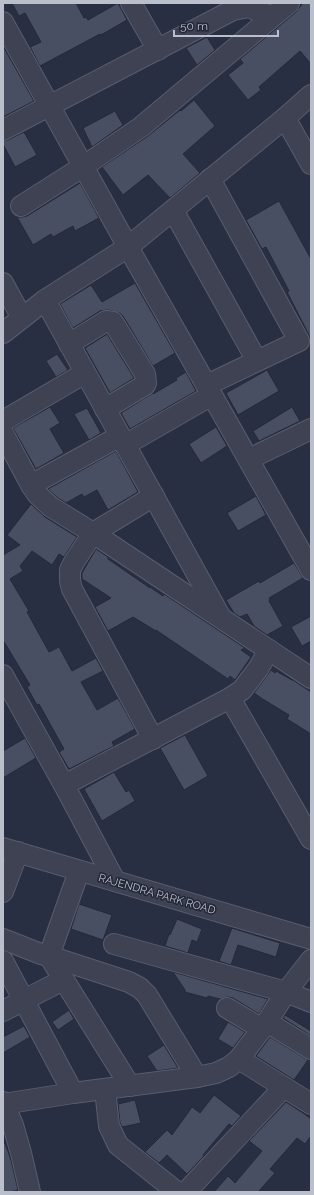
<svg xmlns="http://www.w3.org/2000/svg" width="314" height="1195" font-family="Raleway,sans-serif">
<style>
.building{fill:#494f63;stroke:#242939}
.lines{fill:none;stroke-linecap:round;stroke-linejoin:round}
.minor-casing{stroke:#595d6c;stroke-width:22}
.minor{stroke:#3e4252;stroke-width:20}
.labels{text-anchor:middle;dominant-baseline:central;stroke-width:3;stroke-linejoin:round;paint-order:stroke}
.street-label{font-size:11px;fill:#bbbecb;stroke:#222737}
</style>
<rect width="100%" height="100%" fill="#292f42"/>
<!-- building -->
<g class="building">
<polygon points="12,3 76,3 84,18 86,17 88,20 118,3 127,20 101,35 100,34 40,66 30,47 41,42 25,13 19,16"/>
<polygon points="303,3 311,3 311,64 300,51 259,87 261,90 248,100 228,75 243,63 240,59 296,12"/>
<polygon points="207,37 215,50 197,65 186,48"/>
<polygon points="3,46 34,101 3,117"/>
<polygon points="194,100 215,126 183,154 200,173 170,198 148,175 123,195 102,167 148,136 180,110 181,111"/>
<polygon points="115,111 123,125 92,147 83,128"/>
<polygon points="24,132 37,155 15,167 3,144 3,141 8,140"/>
<polygon points="80,183 99,218 75,231 73,226 53,237 51,234 33,245 17,217 22,217 27,216"/>
<polygon points="279,201 311,259 311,344 309,335 287,292 289,291 266,247 262,249 246,220"/>
<polygon points="135,283 175,353 153,366 123,316 120,313 108,310 100,311 73,328 60,304 91,285 102,302"/>
<polygon points="107,334 134,378 110,393 85,348"/>
<polygon points="57,354 68,370 56,377 46,361"/>
<polygon points="267,370 279,391 238,415 226,393"/>
<polygon points="186,372 196,391 130,429 121,413 153,393 153,394 177,380 176,378"/>
<polygon points="50,407 60,423 50,429 64,453 36,469 13,428"/>
<polygon points="292,407 300,421 259,441 253,431"/>
<polygon points="87,408 101,433 89,440 74,414"/>
<polygon points="216,427 227,446 201,463 189,444"/>
<polygon points="116,451 138,492 108,510 97,490 84,497 82,494 66,503 58,498 48,489"/>
<polygon points="256,496 266,515 238,531 227,513"/>
<polygon points="31,504 45,517 77,537 64,557 59,554 52,565 32,551 20,566 23,571 10,579 29,611 27,612 49,652 59,647 72,671 96,658 103,671 81,682 97,710 118,698 135,729 112,742 114,746 69,769 59,752 64,749 39,704 37,705 27,687 30,685 3,640 3,555 20,545 7,535"/>
<polygon points="96,549 108,557 108,559 150,588 150,587 163,596 164,594 245,648 241,650 251,657 235,680 230,676 228,679 156,630 156,631 133,617 108,631 95,607 111,598 82,579 82,573"/>
<polygon points="294,563 303,578 269,598 270,600 269,601 283,626 267,635 254,626 247,614 240,617 234,613 226,600 259,581 260,583"/>
<polygon points="311,616 311,641 302,646 291,627"/>
<polygon points="271,670 275,673 276,671 292,680 293,680 311,692 311,734 287,719 289,715 261,698 254,693"/>
<polygon points="185,735 208,776 184,790 160,748"/>
<polygon points="25,738 36,758 3,778 3,751"/>
<polygon points="114,772 126,792 129,790 135,801 102,821 84,789"/>
<polygon points="79,904 112,915 103,940 71,929"/>
<polygon points="177,919 202,929 197,942 192,940 188,953 165,946 169,934 170,935"/>
<polygon points="232,928 280,943 276,957 238,945 231,965 219,961"/>
<polygon points="173,972 268,999 259,1014 233,998 227,997 220,999 208,996 207,998 185,992 185,990"/>
<polygon points="69,1010 74,1019 58,1030 52,1022"/>
<polygon points="285,1015 311,1031 311,1036 283,1018"/>
<polygon points="228,1022 245,1032 233,1048 218,1039"/>
<polygon points="24,1026 30,1037 3,1053 3,1037"/>
<polygon points="270,1037 308,1060 294,1080 256,1056"/>
<polygon points="164,1045 178,1068 157,1071 147,1056"/>
<polygon points="214,1095 241,1116 232,1126 229,1124 203,1155 204,1156 187,1174 167,1155 159,1163 145,1152 167,1130 172,1135 192,1107 200,1113"/>
<polygon points="135,1100 141,1123 122,1127 120,1123 118,1104"/>
<polygon points="286,1102 303,1113 311,1119 311,1136 305,1144 297,1138 270,1169 275,1173 258,1192 214,1192 228,1176 235,1183 262,1151 249,1141"/>
<polygon points="5,1143 11,1160 18,1190 10,1192 3,1192 3,1144"/>
</g>
<g class="lines">
<!-- minor casing -->
<g class="minor-casing">
<g id="minor">
<polyline points="131,3 158,50"/>
<polyline points="3,22 128,247 311,570"/>
<polyline points="285,118 311,164"/>
<polyline points="3,130 233,10 249,7 272,17"/>
<polyline points="21,206 84,166 141,127 289,3"/>
<polyline points="173,210 257,361"/>
<polyline points="3,283 22,318"/>
<polyline points="45,300 220,616"/>
<polyline points="3,333 45,300 128,247 285,118 311,95"/>
<polyline points="69,344 106,321 113,322 145,374 146,383 145,385 105,409"/>
<polyline points="207,385 299,341 210,179"/>
<polyline points="3,421 85,373"/>
<polyline points="3,433 31,485 37,494 51,507 93,533 311,678"/>
<polyline points="125,445 212,395"/>
<polyline points="249,459 311,429"/>
<polyline points="31,485 120,436"/>
<polyline points="3,675 64,785 115,881"/>
<polyline points="230,698 311,839"/>
<polyline points="153,739 72,589 70,581 70,570 74,562 93,533 154,496"/>
<polyline points="64,785 230,698 242,690 258,669 269,650"/>
<polyline points="3,848 311,939"/>
<polyline points="79,871 49,956 130,1086"/>
<polyline points="3,892 18,852"/>
<polyline points="3,939 41,954 49,956 129,982 140,988 147,995 197,1077"/>
<polyline points="114,944 286,992 311,1002"/>
<polyline points="3,961 73,1093"/>
<polyline points="227,1008 262,1029"/>
<polyline points="3,1011 63,980"/>
<polyline points="267,1022 311,1049"/>
<polyline points="239,1059 311,1104"/>
<polyline points="105,1089 109,1126 118,1145 177,1192"/>
<polyline points="3,1102 13,1125 21,1153 30,1192"/>
<polyline points="3,1104 73,1093 197,1077 216,1073 229,1067 239,1059 267,1022 286,992 311,960"/>
<polyline points="186,1192 284,1087"/>
</g>
</g>
<!-- minor -->
<use href="#minor" class="minor"/>
</g>
<g class="labels">
<!-- street labels -->
<g class="street-label">
<text transform="translate(157 894) rotate(16)">RAJENDRA PARK ROAD</text>
</g>
</g>
<!-- border -->
<rect width="314" height="1195" fill="none" stroke="#bbbecb" stroke-width="8"/>
<!-- scale -->
<path d="M174 30v6h104v-6" fill="none" stroke="#bbbecb" stroke-width="2"/>
<text x="180" y="30" font-size="12" fill="#bbbecb" stroke="#222737" stroke-width="3" paint-order="stroke">50 m</text>
</svg>
